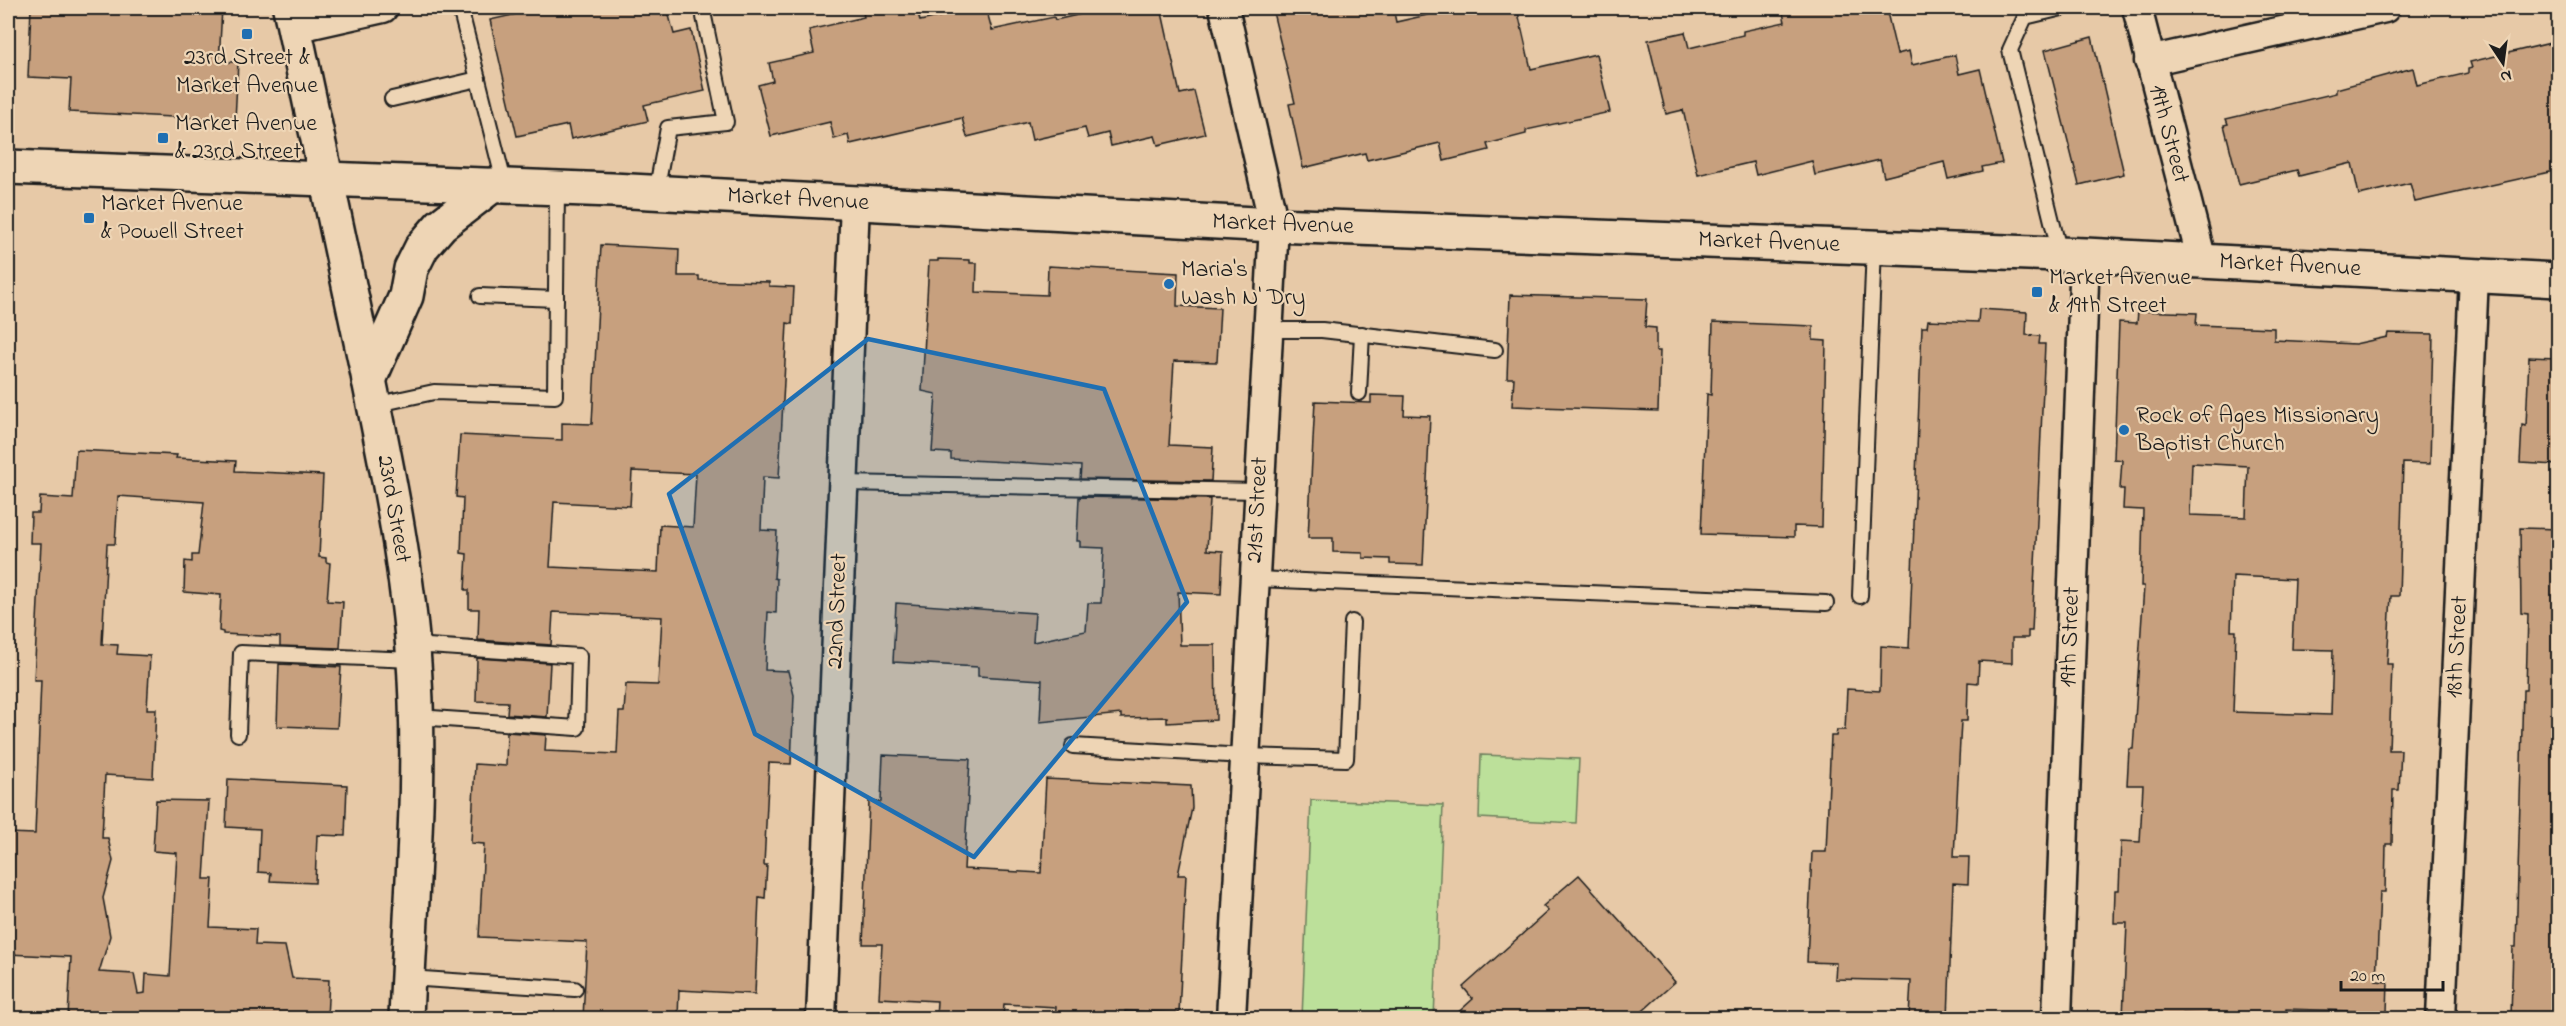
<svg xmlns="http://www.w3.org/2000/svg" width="2566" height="1026" font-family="'Indie Flower',sans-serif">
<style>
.green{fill:#bce09a;stroke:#6c7e5b;stroke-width:1.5}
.building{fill:#c7a07e;stroke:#1c1c1c;stroke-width:1.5;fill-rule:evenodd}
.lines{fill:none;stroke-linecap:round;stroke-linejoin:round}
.service-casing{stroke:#1c1c1c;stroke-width:18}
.minor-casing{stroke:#1c1c1c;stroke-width:33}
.tertiary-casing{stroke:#1c1c1c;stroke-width:38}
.secondary-casing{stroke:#1c1c1c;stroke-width:38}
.service{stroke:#eed5b5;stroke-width:14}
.minor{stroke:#eed5b5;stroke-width:28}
.tertiary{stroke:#eed5b5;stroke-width:33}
.secondary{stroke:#eed5b5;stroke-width:33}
.marked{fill:#1f6fb2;fill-opacity:0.2;stroke:#1f6fb2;stroke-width:4.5;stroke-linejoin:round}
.poi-dot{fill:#1f6fb2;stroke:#eed5b5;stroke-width:2}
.labels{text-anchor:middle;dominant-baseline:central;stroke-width:4.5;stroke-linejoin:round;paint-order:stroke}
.poi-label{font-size:24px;fill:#1c1c1c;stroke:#eed5b5;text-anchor:start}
.street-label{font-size:24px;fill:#1c1c1c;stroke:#eed5b5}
</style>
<rect width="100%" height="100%" fill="#e7c9a7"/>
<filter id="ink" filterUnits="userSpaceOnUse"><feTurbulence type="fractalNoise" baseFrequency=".0167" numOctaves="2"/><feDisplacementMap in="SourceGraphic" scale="12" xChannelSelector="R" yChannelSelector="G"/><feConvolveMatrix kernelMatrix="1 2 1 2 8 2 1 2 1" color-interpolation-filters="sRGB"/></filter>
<g filter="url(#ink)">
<!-- green -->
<g class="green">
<polygon points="1481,755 1579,759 1576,823 1479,818"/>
<polygon points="1311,800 1443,805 1434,1018 1302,1018"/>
</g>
<!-- building -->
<g class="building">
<polygon points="31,8 222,8 219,62 238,62 235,120 69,112 71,79 28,77"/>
<polygon points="544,8 667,8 674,34 691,30 705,91 644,105 648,121 571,139 568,125 517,136 490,20"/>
<polygon points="862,8 917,8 920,21 977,8 986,8 992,30 1054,17 1055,20 1108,8 1161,8 1180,94 1194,91 1205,134 1158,145 1155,136 1111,146 1108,133 1088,138 1085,128 1032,140 1028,122 967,137 962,118 850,144 848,135 834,139 830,122 771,136 758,85 773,81 769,63 814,53 809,30 864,17"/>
<polygon points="1272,8 1393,8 1396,22 1458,8 1517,8 1531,69 1596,54 1610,112 1526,130 1526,134 1487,144 1489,150 1444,161 1440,143 1367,160 1365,153 1303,168 1289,104 1295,103"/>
<polygon points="1782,8 1886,8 1897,54 1909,51 1912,65 1955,55 1959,74 1980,69 2002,163 1982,167 1983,171 1948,179 1944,162 1884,177 1880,160 1815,175 1812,161 1756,175 1753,162 1698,175 1683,110 1666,114 1648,40 1685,32 1689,48 1743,35 1743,31 1785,22"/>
<polygon points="2092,37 2124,174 2079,185 2045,50"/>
<polygon points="2559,41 2559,170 2415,202 2410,183 2359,195 2352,163 2299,176 2297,170 2239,184 2224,125 2228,124 2226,119 2336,93 2336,89 2413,68 2417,85 2468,73 2468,69 2472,68 2470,62"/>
<path d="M601,245L679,249L678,276H699V280L769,282V286L794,287L792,324L787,323L779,478L763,477L761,530L777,531L774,578L777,579L776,613L768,612L765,670L788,671L794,695L791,764L769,763L764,865H767L765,898L759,897L755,994L679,990L678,1018H583L587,942L479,937L484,844L471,843L475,764L506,766L507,732L546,735L545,751L617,754L619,712H624L626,684L658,685L662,617L553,612L551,645L478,640L479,609H469V590H465L467,554L461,553L463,498L456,497L460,435L562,440V423L592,424ZM632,471L696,474L693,527L660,525L658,572L550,567L554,502L630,506Z"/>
<polygon points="938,259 970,260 970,263 977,263 976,292 1047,295 1048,266 1178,273 1177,306 1220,308 1217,362 1174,361 1169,445 1213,447 1211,481 1080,479 1081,466 951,459 951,453 932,452 936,394 922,391 929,261 938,261"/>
<polygon points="1510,295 1647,299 1645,327 1656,328 1656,351 1660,351 1658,411 1512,406 1514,378 1507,378"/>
<polygon points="1979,309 2027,312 2026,335 2040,336 2039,344 2045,344 2032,631 2028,631 2028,638 2012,638 2012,663 1979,661 1978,683 1968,682 1967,721 1961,721 1954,857 1969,857 1968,884 1953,883 1948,1018 1909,1018 1911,981 1835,979 1836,963 1807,962 1812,852 1826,852 1831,736 1836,736 1837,730 1845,730 1847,689 1880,691 1881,646 1909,648 1922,327 1927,327 1928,320 1978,322"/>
<path d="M2138,311L2197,313L2196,325L2274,328V340L2355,344L2387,337L2388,333L2433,334L2430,464L2403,463L2399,596H2391L2387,664H2392L2389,750H2401L2399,790H2393L2392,844H2386L2385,892H2380L2376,981L2388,982L2387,1012L2286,1009V1018L2183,1014V1018H2123L2127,923H2114L2115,890H2119L2121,841L2140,842L2143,785H2127L2129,749H2133L2144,586H2141L2143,510L2123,509L2124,489H2120L2122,460L2114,459L2119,322L2137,323ZM2192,463L2248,466L2246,517L2190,515ZM2233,576L2295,579L2292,649L2333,650L2331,715L2233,712L2236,631H2231Z"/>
<polygon points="1713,322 1813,326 1813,340 1826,341 1822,527 1794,526 1794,537 1701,534 1707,394 1711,395"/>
<polygon points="2529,357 2559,358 2559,465 2520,463 2522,425 2526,426"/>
<polygon points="1371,395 1405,396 1404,415 1430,416 1423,565 1390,564 1390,559 1363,558 1363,553 1333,552 1333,538 1308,538 1315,401 1371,403"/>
<polygon points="76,450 177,455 176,458 236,461 235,471 323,475 319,557 326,558 326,562 330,563 327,601 343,602 340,648 280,646 280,637 223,634 223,632 219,631 221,595 184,592 185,561 192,562 192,555 198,555 204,502 118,496 115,544 107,544 102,644 118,645 117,654 150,656 147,709 156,709 153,778 105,775 102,838 108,838 113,861 103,898 110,936 99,972 134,974 138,994 145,993 146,974 170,976 177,853 153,851 156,800 209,801 204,879 213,879 210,927 256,929 255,945 285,946 292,978 329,980 327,1018 68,1018 71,957 8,954 8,833 35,834 41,680 34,680 41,543 30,543 31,513 39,513 40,497 73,499"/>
<polygon points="1079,497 1210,499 1207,550 1223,551 1221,594 1178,592 1180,645 1215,645 1216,720 1167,723 1167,717 1121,718 1121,714 1040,722 1042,680 978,676 978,667 893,662 896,603 1035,613 1033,642 1086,631 1088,603 1101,603 1104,548 1080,547 1080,541 1077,541"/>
<polygon points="2520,528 2559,529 2559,1018 2511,1018 2513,947 2516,947 2523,690 2526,690 2528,614 2521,613"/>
<polygon points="477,658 550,663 547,717 507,714 508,702 476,701"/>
<polygon points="279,664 341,667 337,728 277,726"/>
<polygon points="883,755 970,759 964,869 1041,873 1046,779 1191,786 1192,808 1178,875 1186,875 1179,1013 1125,1011 1124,1018 1055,1018 1056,1007 1004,1004 1003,1018 936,1018 937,1001 879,998 882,944 863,944 869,801 881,802"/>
<polygon points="228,779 347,785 345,836 317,835 315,883 270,881 271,873 258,872 260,829 226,827"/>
<polygon points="1579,875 1675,982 1635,1018 1452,1018 1473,999 1463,987 1548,911 1543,906"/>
</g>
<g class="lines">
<!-- service casing -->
<g class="service-casing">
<g id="service">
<polyline points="460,8 505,186"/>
<polyline points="392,99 478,79"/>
<polyline points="656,193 668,128 726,122 704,17"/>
<polyline points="2060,254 2010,50 2025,17 2062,8"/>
<polyline points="480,296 556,299"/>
<polyline points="1268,330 1322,330 1495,350"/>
<polyline points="1359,393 1362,334"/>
<polyline points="374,405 434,392 555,396 557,188"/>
<polyline points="843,483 1259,491"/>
<polyline points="1255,579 1826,603"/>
<polyline points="1860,596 1874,247"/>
<polyline points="413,645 579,656 577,728 417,717"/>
<polyline points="238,734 241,653 414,660"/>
<polyline points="1073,746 1245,756 1346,759 1352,622"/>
<polyline points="408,978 575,989"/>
</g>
</g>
<!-- minor casing -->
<g class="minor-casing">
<g id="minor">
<polyline points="1224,8 1274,225 1231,1018"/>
<polyline points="2137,8 2202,261"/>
<polyline points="294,28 383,8"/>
<polyline points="2149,61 2385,8"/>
<polyline points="821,1018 855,203"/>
<polyline points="2057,1018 2085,255"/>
<polyline points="2441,1018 2474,276"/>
</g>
</g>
<!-- tertiary casing -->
<g class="tertiary-casing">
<polyline id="tertiary" points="8,167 612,190 1274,225 2085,255 2558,280"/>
</g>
<!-- secondary casing -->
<g class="secondary-casing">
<g id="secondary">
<path d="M290,8C316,126 341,245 366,365C385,458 405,553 413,649C423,771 411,896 406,1018"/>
<polyline points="369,380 406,296 411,269 422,247 441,225 493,185"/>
</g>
</g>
<!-- service -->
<use href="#service" class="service"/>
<!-- minor -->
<use href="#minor" class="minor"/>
<!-- tertiary -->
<use href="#tertiary" class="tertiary"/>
<!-- secondary -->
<use href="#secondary" class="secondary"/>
</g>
</g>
<!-- marked area -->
<path class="marked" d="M868,339L1104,389L1187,602L974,857L755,734L669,494Z"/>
<!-- markers -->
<g class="poi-dot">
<rect x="241" y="28" width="12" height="12" rx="3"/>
<rect x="157" y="132" width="12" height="12" rx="3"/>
<rect x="83" y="212" width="12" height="12" rx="3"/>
<circle cx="1169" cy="284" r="6"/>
<rect x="2031" y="286" width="12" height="12" rx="3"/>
<circle cx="2124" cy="430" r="6"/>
</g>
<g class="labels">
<!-- poi labels -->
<g class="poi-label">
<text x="247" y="58" text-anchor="middle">23rd Street &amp;<tspan x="247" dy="28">Market Avenue</tspan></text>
<text x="175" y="124">Market Avenue<tspan x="175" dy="28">&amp; 23rd Street</tspan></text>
<text x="101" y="204">Market Avenue<tspan x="101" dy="28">&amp; Powell Street</tspan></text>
<text x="1181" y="270">Maria's<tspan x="1181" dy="28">Wash N' Dry</tspan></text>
<text x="2049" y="278">Market Avenue<tspan x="2049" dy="28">&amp; 19th Street</tspan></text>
<text x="2136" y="416">Rock of Ages Missionary<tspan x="2136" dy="28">Baptist Church</tspan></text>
</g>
<!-- street labels -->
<g class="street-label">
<text transform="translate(2168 134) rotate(75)">19th Street</text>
<text transform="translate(798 200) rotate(3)">Market Avenue</text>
<text transform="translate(1283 225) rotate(2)">Market Avenue</text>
<text transform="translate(1769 243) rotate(2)">Market Avenue</text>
<text transform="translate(2290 266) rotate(3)">Market Avenue</text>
<text transform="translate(393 509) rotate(80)">23rd Street</text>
<text transform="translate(1258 510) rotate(-87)">21st Street</text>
<text transform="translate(838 611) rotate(-88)">22nd Street</text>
<text transform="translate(2071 637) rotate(-88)">19th Street</text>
<text transform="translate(2458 647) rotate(-87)">18th Street</text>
</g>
</g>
<!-- margin -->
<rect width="2566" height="1026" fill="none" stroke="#eed5b5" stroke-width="30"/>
<rect x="15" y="15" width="2536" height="996" fill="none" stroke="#1c1c1c" stroke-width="2" filter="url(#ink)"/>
<!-- north arrow -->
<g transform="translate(2503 63) rotate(167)" stroke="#eed5b5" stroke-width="4.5" paint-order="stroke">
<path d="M0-4.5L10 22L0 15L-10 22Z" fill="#1c1c1c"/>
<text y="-9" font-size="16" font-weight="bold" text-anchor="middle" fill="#1c1c1c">N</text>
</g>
<!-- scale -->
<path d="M2341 981v9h102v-9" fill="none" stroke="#1c1c1c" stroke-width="3"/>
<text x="2350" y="981" font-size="18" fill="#1c1c1c" stroke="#eed5b5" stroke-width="4.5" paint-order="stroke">20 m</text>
</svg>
